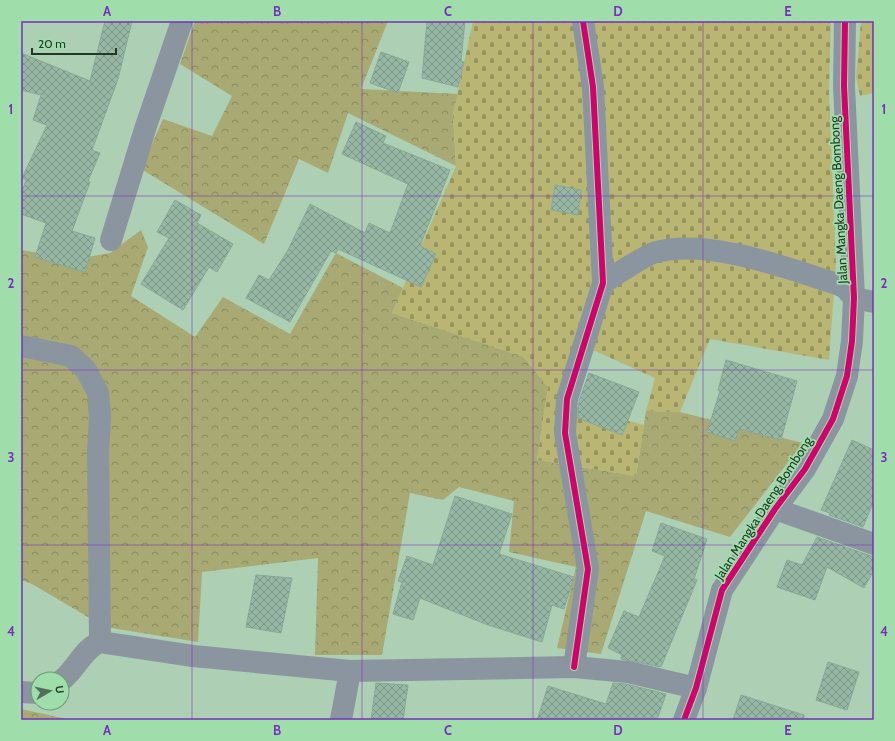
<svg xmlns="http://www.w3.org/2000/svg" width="895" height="741" font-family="Cabin,sans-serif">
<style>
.forest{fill:url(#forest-crowns)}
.cemetery{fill:url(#cemetery-stones)}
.building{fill:url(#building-cross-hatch);stroke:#88a896}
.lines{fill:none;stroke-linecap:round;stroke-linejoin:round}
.minor{stroke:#8b95a0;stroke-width:22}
.cycleway-casing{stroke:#9fdeab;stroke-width:8}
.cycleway{stroke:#d6006c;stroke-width:6}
.grid{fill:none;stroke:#7b2cbf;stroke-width:1;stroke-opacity:0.55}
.labels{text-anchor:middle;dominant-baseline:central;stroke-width:3.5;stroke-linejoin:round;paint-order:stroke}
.street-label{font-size:13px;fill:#213a26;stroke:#9fdeab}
.neatline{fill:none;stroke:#7b2cbf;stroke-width:1.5}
.grid-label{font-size:13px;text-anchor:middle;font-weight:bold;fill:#7b2cbf}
</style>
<defs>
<pattern id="forest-crowns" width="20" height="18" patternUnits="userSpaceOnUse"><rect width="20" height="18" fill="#a8a973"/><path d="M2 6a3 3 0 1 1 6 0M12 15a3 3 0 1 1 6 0" fill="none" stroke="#888b5e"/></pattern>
<pattern id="cemetery-stones" width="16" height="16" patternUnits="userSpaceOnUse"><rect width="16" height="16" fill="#b9b674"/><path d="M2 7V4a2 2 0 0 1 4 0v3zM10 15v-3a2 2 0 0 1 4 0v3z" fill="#96955f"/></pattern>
<pattern id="building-cross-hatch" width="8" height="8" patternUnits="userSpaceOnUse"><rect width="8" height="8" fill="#97b7a5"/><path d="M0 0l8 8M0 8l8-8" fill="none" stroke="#7b9686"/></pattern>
</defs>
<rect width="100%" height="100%" fill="#add0b4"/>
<!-- forest -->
<g class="forest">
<polygon points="195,21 388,21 361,89 458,94 453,114 456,166 348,113 328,173 299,159 264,244 141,169 163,119 212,136 232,96 180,64"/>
<polygon points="141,230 148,247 131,296 195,337 223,297 290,334 336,253 403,288 392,313 523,356 548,387 537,460 636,476 646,411 680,412 803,443 730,537 646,511 601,654 557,648 576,567 509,552 514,501 459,487 443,500 410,493 382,655 315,655 318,558 202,572 198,642 105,627 32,584 21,580 21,250 76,259 110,253"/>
<polygon points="21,709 71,720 21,720"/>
</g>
<!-- cemetery -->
<g class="cemetery">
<polygon points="473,21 831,21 829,91 836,265 829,360 710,339 680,412 646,411 655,378 593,350 572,406 644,425 636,476 537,460 548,387 523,357 392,313 456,166 453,114"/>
<polygon points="861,21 874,21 874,93 860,96 856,77"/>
</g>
<!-- building -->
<g class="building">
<polygon points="105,21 132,21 118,79 92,150 100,153 88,181 90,182 72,231 95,238 85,272 35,257 46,223 21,214 21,195 26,180 22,178 47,125 33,120 41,95 21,90 21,53 90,81"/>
<polygon points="427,21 465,21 461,61 464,62 458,87 422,78"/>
<polygon points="381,52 409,62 398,93 370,83"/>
<polygon points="356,122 386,136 383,143 450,170 420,246 436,254 421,287 338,249 336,253 331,251 290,322 246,298 259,275 269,280 288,250 310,204 365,233 369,223 390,233 408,184 342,154"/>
<polygon points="555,185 581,190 578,215 551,210"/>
<polygon points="175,200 201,215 197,223 233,244 217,272 209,267 183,310 141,284 169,238 157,232"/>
<polygon points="726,360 797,381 781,440 739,429 735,441 707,432 720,391 718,390"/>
<polygon points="589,373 639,392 622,435 578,418 579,401"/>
<polygon points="852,440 874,450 874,501 863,527 829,515 830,513 821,510"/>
<polygon points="455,496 512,514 499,554 574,577 564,609 552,605 542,642 488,625 420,598 413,620 393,614 402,582 398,581 407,556 433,565"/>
<polygon points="661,523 707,539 694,579 697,580 661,667 621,659 622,655 608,648 624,611 639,617 665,556 652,551"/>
<polygon points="817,537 874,557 874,570 864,588 827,567 815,600 777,587 787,560 802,565"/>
<polygon points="256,575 292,578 281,633 246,627"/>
<polygon points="828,662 859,672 847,710 816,700"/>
<polygon points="376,683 408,685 403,720 371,720"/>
<polygon points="613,683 626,684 666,694 657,720 537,720 548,686 606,704"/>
<polygon points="741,695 804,715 804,720 733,720"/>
</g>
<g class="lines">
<!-- minor -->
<g class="minor">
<polyline points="111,240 146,126 182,21"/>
<path d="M603,283C614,276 645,255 656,252C709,238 786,268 837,284L845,288L854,298L874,302"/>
<polyline points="21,346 71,356 86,370 98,393 100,417 98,452 100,642"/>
<polyline points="775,509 874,544"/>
<polyline points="574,667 588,569 565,433 567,399 603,283 593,87 583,21"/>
<path d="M62,680C76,669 84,648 100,642L193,656L350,671L574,667L628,672L696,688"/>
<polyline points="21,692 38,693"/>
<polyline points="341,720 350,671"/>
<polyline points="684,720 696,688 722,590 775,509 805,469 833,419 847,376 852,341 854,298 844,86 845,21"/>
</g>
<!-- cycleway casing -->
<g class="cycleway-casing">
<g id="cycleway">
<polyline points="574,667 588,569 565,433 567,399 603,283 593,87 583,21"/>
<polyline points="684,720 696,688 722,590 775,509 805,469 833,419 847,376 852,341 854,298 844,86 845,21"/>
</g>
</g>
<!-- cycleway -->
<use href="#cycleway" class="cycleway"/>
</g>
<!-- grid -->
<path class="grid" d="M192,21V720M362,21V720M533,21V720M703,21V720M21,196H874M21,370H874M21,545H874"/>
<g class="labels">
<!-- street labels -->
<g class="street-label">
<text transform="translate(838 200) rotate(-93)">Jalan Mangka Daeng Bombong</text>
<text transform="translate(763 508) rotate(-57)">Jalan Mangka Daeng Bombong</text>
</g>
</g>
<!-- border -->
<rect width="895" height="741" fill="none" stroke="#9fdeab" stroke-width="44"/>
<!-- north arrow -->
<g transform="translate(50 691) rotate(81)"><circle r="19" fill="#9fdeab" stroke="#6d9c76"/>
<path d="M0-3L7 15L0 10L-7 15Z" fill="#526e58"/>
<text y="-6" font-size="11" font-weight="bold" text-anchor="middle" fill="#213a26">U</text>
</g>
<!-- scale -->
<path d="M32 48v6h84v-6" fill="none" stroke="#213a26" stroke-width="2"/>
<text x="38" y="48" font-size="12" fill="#213a26" stroke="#9fdeab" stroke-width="3" paint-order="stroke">20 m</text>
<rect x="22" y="22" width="851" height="697" class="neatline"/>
<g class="grid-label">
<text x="107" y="16">A</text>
<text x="277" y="16">B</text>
<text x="448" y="16">C</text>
<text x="618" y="16">D</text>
<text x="788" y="16">E</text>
<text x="11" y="114">1</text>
<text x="884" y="114">1</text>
<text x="11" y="288">2</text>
<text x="884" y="288">2</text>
<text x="11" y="462">3</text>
<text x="884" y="462">3</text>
<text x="11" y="636">4</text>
<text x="884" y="636">4</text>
<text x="107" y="735">A</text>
<text x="277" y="735">B</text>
<text x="448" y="735">C</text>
<text x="618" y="735">D</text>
<text x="788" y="735">E</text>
</g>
</svg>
